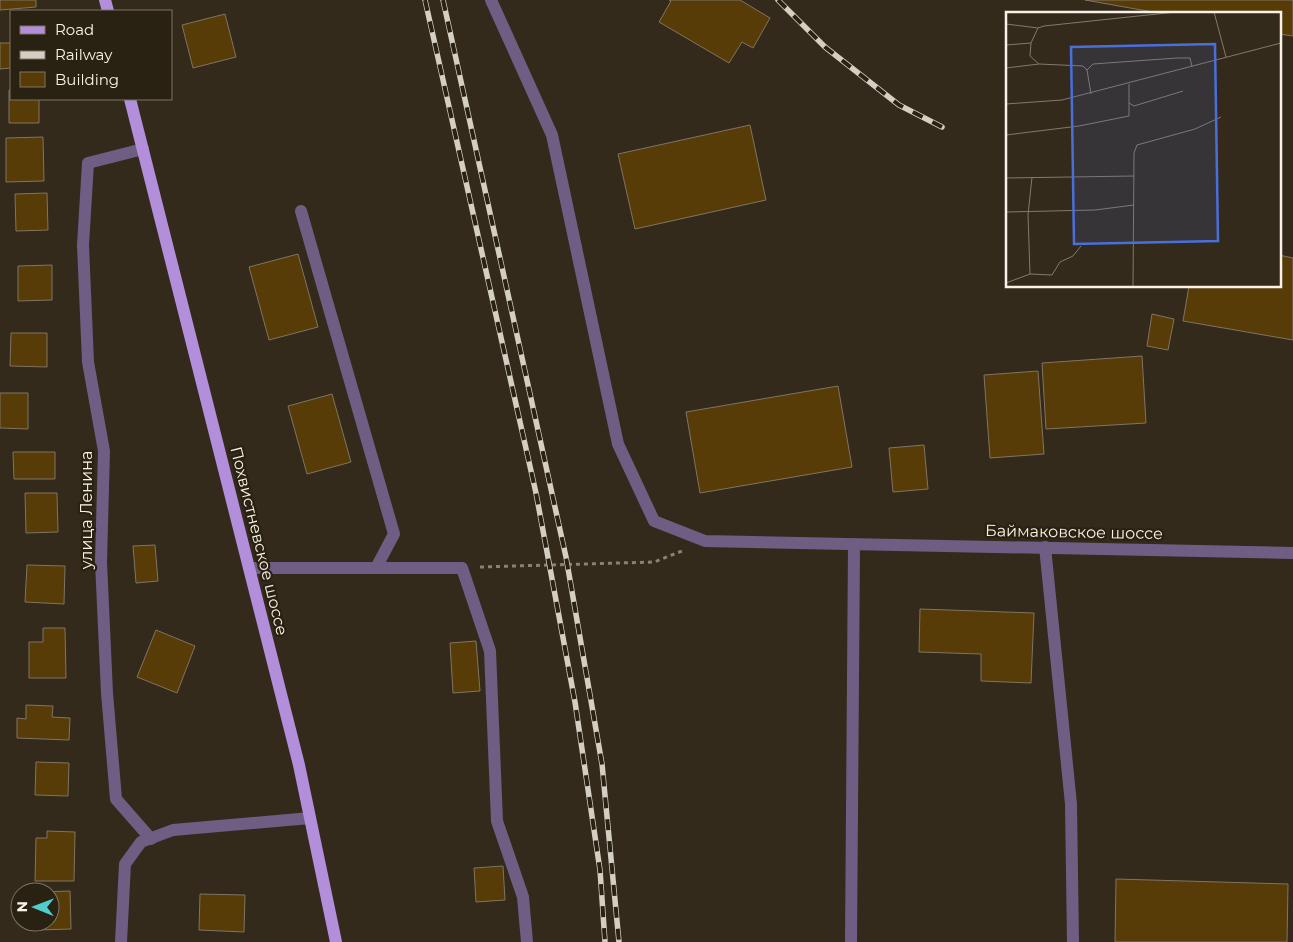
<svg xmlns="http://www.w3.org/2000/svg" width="1293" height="942" font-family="Montserrat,sans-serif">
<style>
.building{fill:#583c07;stroke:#807463}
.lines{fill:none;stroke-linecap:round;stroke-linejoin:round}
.path{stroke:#898175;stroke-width:3;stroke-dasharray:4 4;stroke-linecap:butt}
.minor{stroke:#6f5e83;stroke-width:12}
.major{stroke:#b38eda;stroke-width:12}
.rail-casing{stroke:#d5cec3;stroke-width:5.5}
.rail{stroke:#292111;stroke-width:4;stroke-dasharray:11;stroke-linecap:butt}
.labels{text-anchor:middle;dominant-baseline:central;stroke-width:4.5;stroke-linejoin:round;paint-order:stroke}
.street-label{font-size:16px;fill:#f8f2e8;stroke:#292111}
.inset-road{fill:none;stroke:#827a6d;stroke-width:1}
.view{fill:#496fdb;fill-opacity:0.15;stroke:#496fdb;stroke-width:2.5}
.inset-edge{fill:none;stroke:#f8f2e8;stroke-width:2.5}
</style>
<rect width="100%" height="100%" fill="#332a1b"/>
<!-- building -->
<g class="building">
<polygon points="0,0 36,0 36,7 0,10"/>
<polygon points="669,0 740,0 770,18 753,48 742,42 729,63 659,22 671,1"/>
<polygon points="1085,0 1293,0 1293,36 1279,34 1279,14 1164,14"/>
<polygon points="225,14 236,57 193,68 182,25"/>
<polygon points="0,43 11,43 11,68 0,69"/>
<polygon points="9,90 11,90 11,99 39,99 39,123 9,123"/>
<polygon points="750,125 766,200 635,229 618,154"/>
<polygon points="43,137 44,181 6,182 6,138"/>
<polygon points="47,193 48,230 16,231 15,194"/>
<polygon points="298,254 318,327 269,340 249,267"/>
<polygon points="1279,255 1293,258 1293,340 1183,321 1189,286 1279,286"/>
<polygon points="52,265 52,300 18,301 18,266"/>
<polygon points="1152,314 1174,319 1168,350 1147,346"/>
<polygon points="11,333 47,333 47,367 10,366"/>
<polygon points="1142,356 1146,423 1046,429 1042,363"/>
<polygon points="1038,371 1044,454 990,458 984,375"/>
<polygon points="838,386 852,467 700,493 686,412"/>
<polygon points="0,393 28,393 28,429 0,428"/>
<polygon points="332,394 351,462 307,474 288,406"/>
<polygon points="924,445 928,489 893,492 889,448"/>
<polygon points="13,452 55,452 55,479 14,479"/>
<polygon points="25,493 57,493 58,532 26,533"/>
<polygon points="155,545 158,581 136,583 133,546"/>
<polygon points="27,565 65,566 64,604 25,602"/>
<polygon points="920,609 1034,613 1031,683 981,681 981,654 919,652"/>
<polygon points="43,628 65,628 66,678 29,678 29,642 43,642"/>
<polygon points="156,630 195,646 177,693 137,677"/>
<polygon points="476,641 480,691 453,693 450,643"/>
<polygon points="26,705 53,706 52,717 70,718 69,740 17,738 17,718 26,719"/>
<polygon points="36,762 69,763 68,796 35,795"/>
<polygon points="47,831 75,832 74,881 35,881 36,838 47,838"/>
<polygon points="503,866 505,900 476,902 474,868"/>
<polygon points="1116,879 1288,884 1287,942 1115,942"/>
<polygon points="70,891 71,929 38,930 37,922 50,922 50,892 39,892"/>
<polygon points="200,894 245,895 244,932 199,930"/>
</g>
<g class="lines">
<!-- path -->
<polyline class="path" points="480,567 654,562 682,551"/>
<!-- minor -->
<g class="minor">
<polyline points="491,0 552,135 618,444 654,521 705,541 1293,553"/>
<polyline points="143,149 88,163 83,245 88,362 104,451 101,562 107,693 116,799 151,839"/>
<polyline points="301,211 394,534 376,568"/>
<polyline points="1045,547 1071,804 1073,942"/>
<polyline points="249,568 462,568 490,651 497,821 523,897 527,942"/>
<polyline points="121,942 125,864 141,842 173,830 310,818"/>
<polyline points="851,942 854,546"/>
</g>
<!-- major -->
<g class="major">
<polyline points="105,0 108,11"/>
<polyline points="130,99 299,765 336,942"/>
</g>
<!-- rail casing -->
<g class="rail-casing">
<g id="rail">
<polyline points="425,0 536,493 575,702 600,870 605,942"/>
<polyline points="443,0 566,557 602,764 619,942"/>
<polyline points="778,0 825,47 899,105 942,127"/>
</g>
</g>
<!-- rail -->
<use href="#rail" class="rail"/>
</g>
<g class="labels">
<!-- street labels -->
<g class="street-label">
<text transform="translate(86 510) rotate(-90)">улица Ленина</text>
<text transform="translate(1074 532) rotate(1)">Баймаковское шоссе</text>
<text transform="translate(259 541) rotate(76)">Похвистневское шоссе</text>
</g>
</g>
<!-- overview -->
<g transform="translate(1006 12)">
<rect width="275" height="275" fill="#332a1b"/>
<path class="inset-road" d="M208,0L220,45M0,12L32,16M25,31L24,44L33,52M0,33L25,31L32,16L38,14L170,0M0,56L33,52L77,54L81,58M81,58L87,52L171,46H184L186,55M81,58L85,82M123,91L128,94L177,79M0,92L56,88L275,31M0,123L73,114L123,104V72M26,165L22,203L24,262L46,263L54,250L67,244L75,234M0,166L128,164M0,200L89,198L128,193M0,271L24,262M127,275L128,141L131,133L189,117L215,105"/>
<path class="view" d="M209,32L212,229L68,232L65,35Z"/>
<rect width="275" height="275" class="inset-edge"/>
</g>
<!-- legend -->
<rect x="10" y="10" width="162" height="90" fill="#292111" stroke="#7c7567"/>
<rect x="20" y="26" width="25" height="8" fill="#b38eda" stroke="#7c7567"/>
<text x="55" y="35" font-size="15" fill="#f8f2e8">Road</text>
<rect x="20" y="51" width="25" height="8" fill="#d5cec3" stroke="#7c7567"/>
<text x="55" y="60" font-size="15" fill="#f8f2e8">Railway</text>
<rect x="20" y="72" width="25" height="15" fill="#583c07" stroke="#7c7567"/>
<text x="55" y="85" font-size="15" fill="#f8f2e8">Building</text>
<!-- north arrow -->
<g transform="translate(35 907) rotate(271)"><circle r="24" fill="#292111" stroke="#7c7567"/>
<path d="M0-4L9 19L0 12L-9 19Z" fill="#52cdce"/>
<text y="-8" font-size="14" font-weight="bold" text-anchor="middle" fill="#f8f2e8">N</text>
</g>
</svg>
